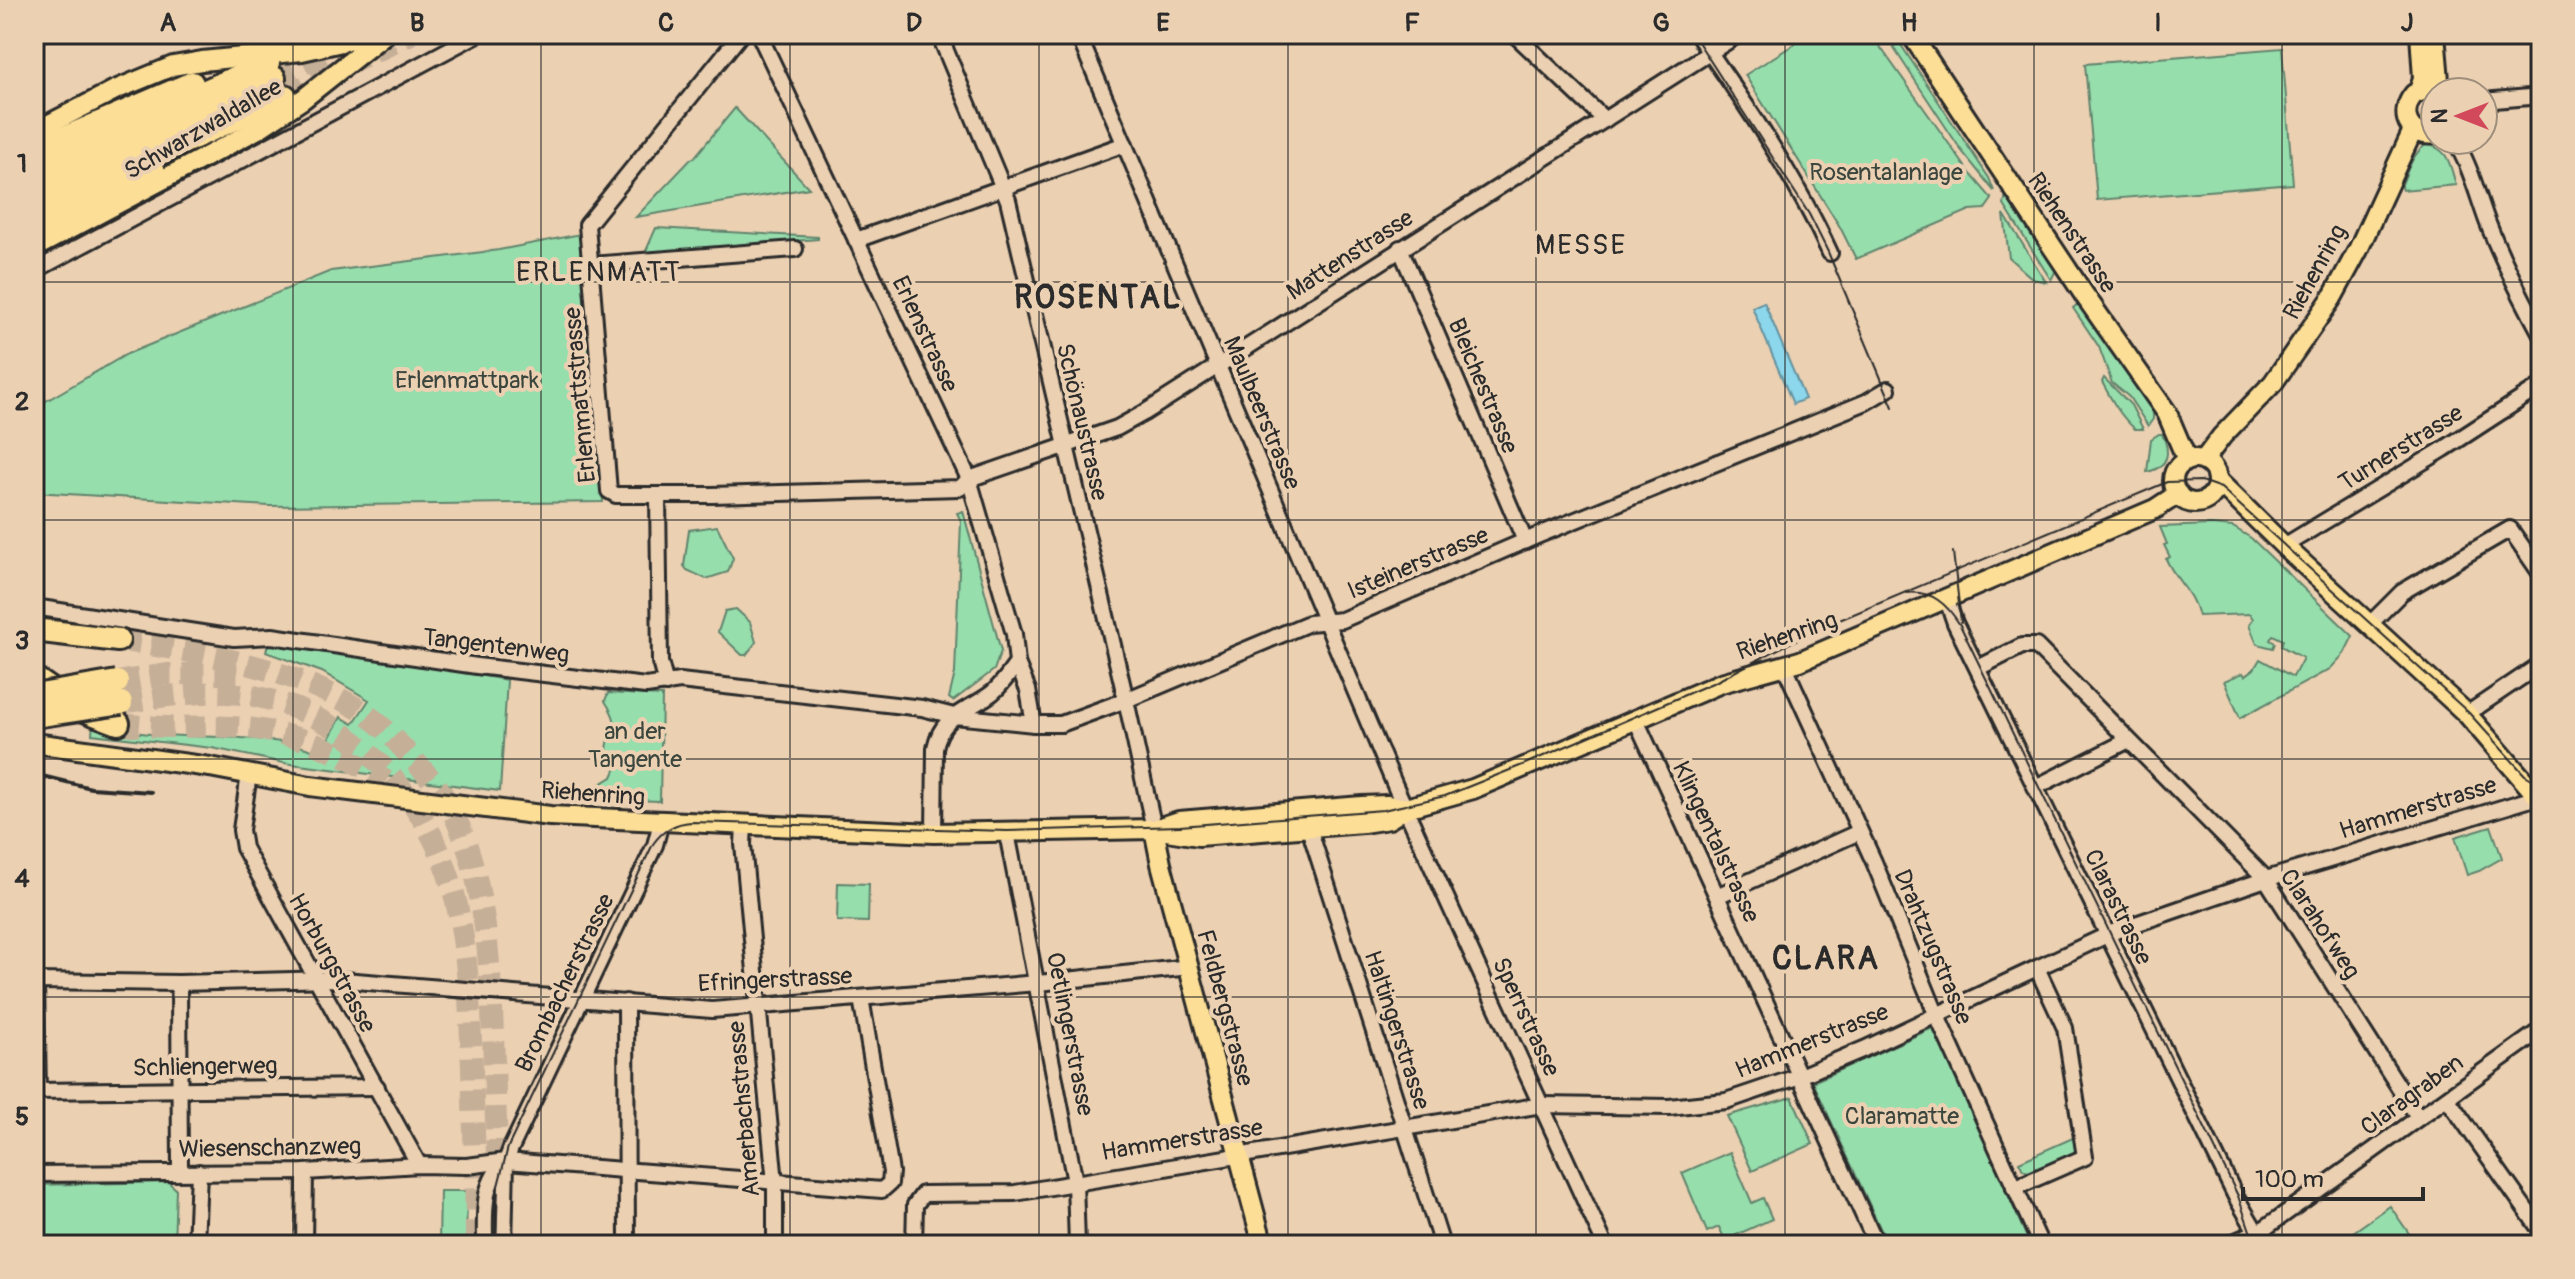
<svg xmlns="http://www.w3.org/2000/svg" width="2575" height="1279" font-family="Pangolin,sans-serif">
<style>
.green{fill:#97dead;stroke:#61846c;stroke-width:2}
.water{fill:#8cd7ec;stroke:#65929f;stroke-width:2}
.lines{fill:none;stroke-linecap:round;stroke-linejoin:round}
.highway-tunnel{stroke:#c5af97;stroke-width:22;stroke-dasharray:22 11;stroke-linecap:butt}
.minor-casing{stroke:#2b2b2b;stroke-width:20}
.major-casing{stroke:#2b2b2b;stroke-width:24}
.highway-casing{stroke:#2b2b2b;stroke-width:28}
.minor{stroke:#ebd0b2;stroke-width:14}
.major{stroke:#fcde96;stroke-width:18}
.highway{stroke:#fcde96;stroke-width:22}
.tram{stroke:#2b2b2b;stroke-width:2}
.rail{stroke:#2b2b2b;stroke-width:4}
.highway-bridge-casing{stroke:#2b2b2b;stroke-width:28;stroke-linecap:butt}
.highway-bridge{stroke:#fcde96;stroke-width:22}
.grid{fill:none;stroke:#2b2b2b;stroke-width:2;stroke-opacity:0.55}
.labels{text-anchor:middle;dominant-baseline:central;stroke-width:8;stroke-linejoin:round;paint-order:stroke}
.street-label{font-size:24px;fill:#2b2b2b;stroke:#ebd0b2}
.park-label{font-size:24px;fill:#3b463e;stroke:#ebd0b2}
.quarter-label{font-size:28px;letter-spacing:2px;fill:#2b2b2b;stroke:#ebd0b2}
.district-label{font-size:32px;font-weight:bold;letter-spacing:2px;fill:#2b2b2b;stroke:#ebd0b2}
.neatline{fill:none;stroke:#2b2b2b;stroke-width:3}
.grid-label{font-size:26px;text-anchor:middle;font-weight:bold;fill:#2b2b2b}
</style>
<rect width="100%" height="100%" fill="#ebd0b2"/>
<filter id="ink" filterUnits="userSpaceOnUse"><feTurbulence type="fractalNoise" baseFrequency=".0125" numOctaves="2"/><feDisplacementMap in="SourceGraphic" scale="16" xChannelSelector="R" yChannelSelector="G"/><feConvolveMatrix kernelMatrix="1 2 1 2 8 2 1 2 1" color-interpolation-filters="sRGB"/></filter>
<g filter="url(#ink)">
<!-- green -->
<g class="green">
<polygon points="1811,34 1871,34 1969,172 1992,199 1985,209 1970,210 1856,259 1840,227 1745,75"/>
<polygon points="1899,42 1989,178 1994,191 1961,150 1893,47"/>
<polygon points="2282,48 2293,184 2097,200 2085,64"/>
<polygon points="735,108 809,188 636,217 691,159 694,158"/>
<path d="M2426,145C2449,147 2450,166 2456,185L2402,190L2401,187C2407,172 2412,154 2426,145Z"/>
<polygon points="2006,193 2056,270 2051,280 2004,205"/>
<polygon points="2004,214 2046,282 2033,279 2009,258"/>
<polygon points="656,228 818,237 818,239 645,253"/>
<polygon points="586,233 603,502 269,506 34,492 34,408 127,354 331,271 499,250"/>
<polygon points="2078,304 2153,408 2153,419 2148,426 2129,397 2112,383 2099,347 2073,308"/>
<path d="M2104,378L2131,405L2143,429H2135C2120,416 2111,399 2102,382Z"/>
<path d="M2159,434H2162C2171,452 2169,467 2147,472L2151,439Z"/>
<polygon points="963,511 1001,651 994,670 953,701 949,698 955,673 961,521 957,513"/>
<path d="M2211,525L2233,527L2251,538L2353,636L2344,654L2330,669L2240,718L2224,681L2243,673L2245,676L2254,669L2260,659L2293,677L2303,658L2281,646L2283,640L2273,635L2270,640L2275,643L2273,648L2257,644L2249,625L2253,619L2250,614L2198,616C2193,592 2175,580 2166,559L2170,557L2164,545L2167,544L2160,527Z"/>
<polygon points="717,526 733,558 728,572 706,579 687,570 684,566 689,530"/>
<polygon points="736,609 750,622 756,642 746,655 742,655 718,632 725,611"/>
<path d="M269,639L507,680L500,791L284,763L212,748L92,734L93,723C168,747 247,725 321,753L341,717L353,724L369,700L322,672L266,652Z"/>
<path d="M608,693L662,696L660,801L601,799L597,791L599,785L612,777L615,770L607,749C610,723 623,729 605,701Z"/>
<polygon points="2491,826 2502,858 2479,871 2467,875 2455,837"/>
<polygon points="838,883 869,884 868,922 837,921"/>
<polygon points="1935,1027 2030,1245 1888,1245 1813,1082"/>
<polygon points="1792,1097 1813,1144 1752,1171 1727,1116"/>
<path d="M2075,1137L2076,1150C2066,1162 2037,1178 2023,1170L2019,1162Z"/>
<polygon points="1730,1152 1752,1203 1763,1198 1772,1219 1725,1240 1719,1227 1707,1232 1682,1173"/>
<polygon points="168,1182 176,1189 174,1245 34,1245 34,1185"/>
<polygon points="440,1191 467,1191 466,1245 439,1245"/>
<polygon points="2390,1206 2417,1245 2335,1245"/>
</g>
<!-- water -->
<polygon class="water" points="1764,302 1805,399 1793,404 1752,307"/>
<g class="lines">
<!-- highway-tunnel -->
<g class="highway-tunnel">
<polyline points="274,78 345,44"/>
<polyline points="285,96 411,34"/>
<path d="M118,640C200,653 282,664 355,707C376,719 393,737 409,755C420,767 432,779 441,792C489,864 491,978 494,1063C496,1119 498,1176 498,1232"/>
<polyline points="117,682 167,674 248,674"/>
<path d="M121,703C165,696 210,688 254,696C359,718 434,803 457,906C469,959 470,1015 472,1069C474,1128 476,1186 476,1245"/>
<path d="M118,723C156,730 192,725 230,727C290,729 335,749 386,781"/>
</g>
<!-- minor casing -->
<g class="minor-casing">
<g id="minor">
<polyline points="741,34 587,225 609,491 616,495 712,495 960,488 969,479 1117,428 1144,413 1739,34"/>
<path d="M759,34L969,479L1014,634L1017,663C1009,674 1002,685 992,693C967,712 942,714 935,748L934,833"/>
<polyline points="939,34 1008,200 1126,700 1154,829"/>
<polyline points="1078,34 1396,788 1605,1245"/>
<polyline points="1514,34 1605,120"/>
<path d="M1697,34C1745,103 1795,176 1830,253"/>
<polyline points="2483,101 2541,96"/>
<path d="M2454,140C2470,164 2477,194 2487,221C2502,260 2521,297 2541,334"/>
<polyline points="856,240 1125,144"/>
<polyline points="1400,248 1525,541"/>
<polyline points="591,265 795,249"/>
<polyline points="34,271 478,34"/>
<polyline points="658,496 660,662 666,684"/>
<polyline points="2284,546 2444,449 2541,386"/>
<polyline points="1946,597 1955,623 2236,1197 2264,1245"/>
<polyline points="34,607 234,638 272,636 477,666 646,686 680,681 922,708 954,716 1034,724 1061,724 1126,700 1309,623 1342,620 1539,535 1866,402 1888,389"/>
<polyline points="2369,625 2402,592 2510,529 2541,574"/>
<polyline points="1017,663 1028,690 1034,724"/>
<polyline points="1784,665 1874,862 1937,1016 2041,1245"/>
<polyline points="1978,668 2022,646 2036,646 2266,879 2418,1117"/>
<polyline points="2467,714 2541,664"/>
<polyline points="1636,720 1877,1245"/>
<polyline points="249,774 241,830 244,848 419,1165"/>
<polyline points="2036,787 2127,741"/>
<polyline points="744,825 743,844 775,1183 775,1245"/>
<polyline points="1309,828 1442,1245"/>
<polyline points="1007,833 1075,1182 1077,1245"/>
<polyline points="1717,896 1859,832"/>
<polyline points="34,981 179,983 331,979 712,1010 1038,983 1190,967"/>
<polyline points="36,981 38,1091"/>
<polyline points="179,983 180,1171"/>
<polyline points="626,1002 627,1245"/>
<polyline points="34,1091 377,1087"/>
<polyline points="2447,1098 2541,1231"/>
<polyline points="34,1174 305,1172 419,1165 467,1166 506,1161 882,1190 890,1183 891,1172 861,998"/>
<polyline points="2014,1188 2085,1157 2065,1028 2037,968"/>
<polyline points="196,1245 199,1172"/>
<polyline points="304,1245 305,1172"/>
<path d="M485,1245C485,1214 481,1183 506,1161"/>
<polyline points="504,1245 506,1161 511,1148 655,845 661,822"/>
<polyline points="914,1245 915,1205 923,1194 1015,1193 1542,1105 1669,1107 1726,1101 1800,1076 1864,1049 2118,930 2266,879 2518,803 2538,797 2541,800"/>
<polyline points="2227,1245 2265,1228 2541,1030"/>
<polyline points="2535,1245 2541,1240"/>
</g>
</g>
<!-- major casing -->
<g class="major-casing">
<g id="major">
<polyline points="1911,34 2085,296 2167,413 2187,460"/>
<polyline points="2435,34 2440,92"/>
<polyline points="2419,91 2423,78 2420,34"/>
<polyline points="34,132 115,90 173,66 202,61 302,51 377,34"/>
<path d="M2435,134C2408,138 2398,113 2414,94L2426,90L2437,92"/>
<polyline points="34,248 258,129 303,99 385,34"/>
<circle cx="2195" cy="481" r="22"/>
<polyline points="2204,460 2222,436 2273,383 2332,298 2358,250 2413,130"/>
<polyline points="2217,480 2284,546 2467,714 2538,797 2541,796"/>
<polyline points="34,743 210,767 310,786 550,816 934,833 1154,829 1199,836 1363,823 1389,819 1406,808 1473,789 1721,683 1800,661 2155,509 2178,494"/>
<polyline points="1154,829 1161,864 1263,1245"/>
<polyline points="1155,829 1179,821 1362,806 1387,805 1406,808"/>
</g>
</g>
<!-- highway casing -->
<g class="highway-casing">
<g id="highway">
<polyline points="34,151 192,83"/>
<polyline points="34,168 268,63"/>
<polyline points="34,192 72,171 274,78"/>
<polyline points="34,214 81,189 285,96"/>
<polyline points="34,235 154,171"/>
<polyline points="34,630 118,640"/>
<polyline points="34,678 76,707 118,723"/>
</g>
</g>
<!-- minor -->
<use href="#minor" class="minor"/>
<!-- major -->
<use href="#major" class="major"/>
<!-- highway -->
<use href="#highway" class="highway"/>
<!-- tram -->
<g class="tram">
<polyline points="1693,34 1809,214 1828,252 1893,407"/>
<polyline points="1953,552 1961,622"/>
<path d="M1906,593C1932,590 1947,604 1960,625L2238,1196L2255,1245"/>
<path d="M496,1245L498,1186L508,1147L653,844C662,831 674,823 691,822L1007,831L1180,826L1383,810L1445,796L1525,764L1717,681L1811,632L2167,482L2201,481L2221,488L2469,713L2525,775L2541,784"/>
</g>
<!-- rail -->
<g class="rail">
<polyline points="34,46 57,34"/>
<polyline points="34,774 91,788 151,792"/>
</g>
<!-- highway-bridge casing -->
<g class="highway-bridge-casing">
<g id="highway-bridge">
<polyline points="34,696 117,682"/>
<polyline points="34,716 121,703"/>
</g>
</g>
<!-- highway-bridge -->
<use href="#highway-bridge" class="highway-bridge"/>
</g>
</g>
<!-- grid -->
<path class="grid" d="M293,34V1245M541,34V1245M790,34V1245M1039,34V1245M1288,34V1245M1536,34V1245M1785,34V1245M2034,34V1245M2282,34V1245M34,282H2541M34,520H2541M34,759H2541M34,997H2541"/>
<g class="labels">
<!-- street labels -->
<g class="street-label">
<text transform="translate(203 129) rotate(-30)">Schwarzwaldallee</text>
<text transform="translate(2072 233) rotate(56)">Riehenstrasse</text>
<text transform="translate(1350 255) rotate(-33)">Mattenstrasse</text>
<text transform="translate(2315 272) rotate(-61)">Riehenring</text>
<text transform="translate(925 334) rotate(65)">Erlenstrasse</text>
<text transform="translate(1483 386) rotate(67)">Bleichestrasse</text>
<text transform="translate(580 395) rotate(-95)">Erlenmattstrasse</text>
<text transform="translate(1262 413) rotate(67)">Maulbeerstrasse</text>
<text transform="translate(1082 422) rotate(77)">Schönaustrasse</text>
<text transform="translate(2401 448) rotate(-32)">Turnerstrasse</text>
<text transform="translate(1418 563) rotate(-23)">Isteinerstrasse</text>
<text transform="translate(1787 636) rotate(-19)">Riehenring</text>
<text transform="translate(496 646) rotate(7)">Tangentenweg</text>
<text transform="translate(593 794) rotate(4)">Riehenring</text>
<text transform="translate(2418 808) rotate(-17)">Hammerstrasse</text>
<text transform="translate(1716 842) rotate(65)">Klingentalstrasse</text>
<text transform="translate(2118 907) rotate(64)">Clarastrasse</text>
<text transform="translate(2320 924) rotate(57)">Clarahofweg</text>
<text transform="translate(1933 947) rotate(67)">Drahtzugstrasse</text>
<text transform="translate(332 963) rotate(61)">Horburgstrasse</text>
<text transform="translate(775 980) rotate(-3)">Efringerstrasse</text>
<text transform="translate(565 983) rotate(-64)">Brombacherstrasse</text>
<text transform="translate(1225 1008) rotate(75)">Feldbergstrasse</text>
<text transform="translate(1526 1017) rotate(65)">Sperrstrasse</text>
<text transform="translate(1397 1030) rotate(72)">Haltingerstrasse</text>
<text transform="translate(1070 1034) rotate(79)">Oetlingerstrasse</text>
<text transform="translate(1812 1041) rotate(-22)">Hammerstrasse</text>
<text transform="translate(205 1067) rotate(-1)">Schliengerweg</text>
<text transform="translate(2412 1095) rotate(-36)">Claragraben</text>
<text transform="translate(744 1109) rotate(-95)">Amerbachstrasse</text>
<text transform="translate(1182 1140) rotate(-9)">Hammerstrasse</text>
<text transform="translate(270 1148) rotate(-1)">Wiesenschanzweg</text>
</g>
<!-- park labels -->
<g class="park-label">
<text x="1886" y="172">Rosentalanlage</text>
<text x="467" y="380">Erlenmattpark</text>
<text x="635" y="731">an der<tspan x="635" dy="28">Tangente</tspan></text>
<text x="1902" y="1116">Claramatte</text>
</g>
<!-- quarter labels -->
<g class="quarter-label">
<text x="1581" y="245">MESSE</text>
<text x="599" y="272">ERLENMATT</text>
</g>
<!-- district labels -->
<g class="district-label">
<text x="1098" y="298">ROSENTAL</text>
<text x="1826" y="959">CLARA</text>
</g>
</g>
<!-- margin -->
<rect width="2575" height="1279" fill="none" stroke="#ebd0b2" stroke-width="88"/>
<!-- north arrow -->
<g transform="translate(2459 116) rotate(270)"><circle r="38" fill="#ebd0b2" stroke="#9e8e7c" stroke-width="2"/>
<path d="M0-6L14 30L0 20L-14 30Z" fill="#d1495b"/>
<text y="-12" font-size="22" font-weight="bold" text-anchor="middle" fill="#2b2b2b">N</text>
</g>
<!-- scale -->
<path d="M2243 1187v12h180v-12" fill="none" stroke="#2b2b2b" stroke-width="4"/>
<text x="2255" y="1187" font-size="24" fill="#2b2b2b" stroke="#ebd0b2" stroke-width="6" paint-order="stroke">100 m</text>
<rect x="44" y="44" width="2487" height="1191" class="neatline"/>
<g class="grid-label">
<text x="168" y="31">A</text>
<text x="417" y="31">B</text>
<text x="666" y="31">C</text>
<text x="914" y="31">D</text>
<text x="1163" y="31">E</text>
<text x="1412" y="31">F</text>
<text x="1661" y="31">G</text>
<text x="1909" y="31">H</text>
<text x="2158" y="31">I</text>
<text x="2407" y="31">J</text>
<text x="22" y="172">1</text>
<text x="22" y="410">2</text>
<text x="22" y="649">3</text>
<text x="22" y="887">4</text>
<text x="22" y="1125">5</text>
</g>
</svg>
